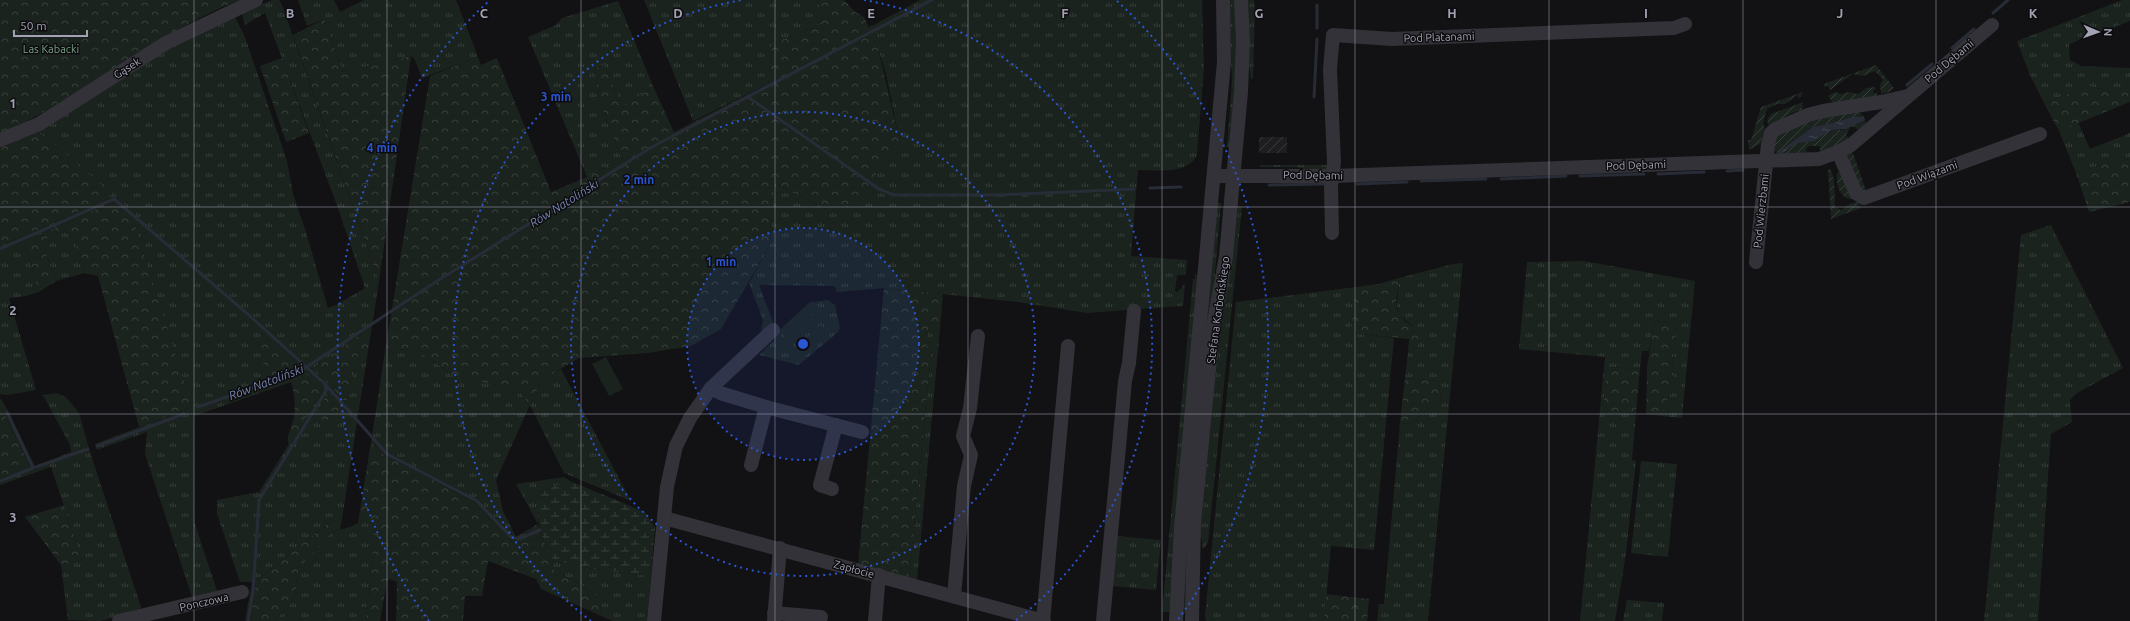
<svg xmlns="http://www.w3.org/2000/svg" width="2130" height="621" font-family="Ubuntu,sans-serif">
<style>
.industrial{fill:url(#industrial-furrows)}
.grass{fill:url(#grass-tufts)}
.forest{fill:url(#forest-crowns)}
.wetland{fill:url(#wetland-marsh)}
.garden{fill:url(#garden-furrows)}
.pitch{fill:#1b231e}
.water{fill:url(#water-ripples)}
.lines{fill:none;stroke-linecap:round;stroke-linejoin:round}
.stream{stroke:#272c37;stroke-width:3}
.minor{stroke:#333238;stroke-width:14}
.grid{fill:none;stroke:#a2a2b4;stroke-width:1;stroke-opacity:0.55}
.ring{fill:none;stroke:#2a56d4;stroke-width:2;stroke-dasharray:2 4}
.labels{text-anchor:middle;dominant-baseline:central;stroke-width:3;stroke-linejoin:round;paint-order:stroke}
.street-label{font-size:11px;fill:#a2a2b4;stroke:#0d0c0e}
.park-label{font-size:11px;fill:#78a085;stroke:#0d0c0e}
.water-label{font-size:12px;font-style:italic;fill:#7786b1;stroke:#0d0c0e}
.grid-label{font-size:13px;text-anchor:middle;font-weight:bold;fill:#a2a2b4;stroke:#0d0c0e;stroke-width:3;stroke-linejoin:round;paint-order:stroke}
.centre{fill:#2a56d4;stroke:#0d0c0e;stroke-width:2}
.ring-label{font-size:12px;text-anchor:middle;font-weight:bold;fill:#2a56d4;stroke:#0d0c0e;stroke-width:3;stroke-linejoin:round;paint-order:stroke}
</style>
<defs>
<pattern id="industrial-furrows" width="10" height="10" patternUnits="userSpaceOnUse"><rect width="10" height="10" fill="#1e1d20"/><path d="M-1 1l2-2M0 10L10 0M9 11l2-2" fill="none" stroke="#3c3b3e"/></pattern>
<pattern id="grass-tufts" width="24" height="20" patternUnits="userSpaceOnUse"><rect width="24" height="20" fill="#1b231e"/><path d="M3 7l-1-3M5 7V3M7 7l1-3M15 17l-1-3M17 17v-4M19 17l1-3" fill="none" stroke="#39403c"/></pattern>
<pattern id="forest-crowns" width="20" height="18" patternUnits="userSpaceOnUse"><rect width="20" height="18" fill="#1b231e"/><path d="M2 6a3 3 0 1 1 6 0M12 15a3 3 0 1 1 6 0" fill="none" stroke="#39403c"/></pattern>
<pattern id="wetland-marsh" width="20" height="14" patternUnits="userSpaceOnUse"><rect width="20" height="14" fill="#1b231e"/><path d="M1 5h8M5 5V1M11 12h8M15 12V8" fill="none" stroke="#39403c"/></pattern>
<pattern id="garden-furrows" width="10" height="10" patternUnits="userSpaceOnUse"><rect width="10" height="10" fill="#1b231e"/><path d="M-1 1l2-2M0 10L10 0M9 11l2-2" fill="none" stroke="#39403c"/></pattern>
<pattern id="water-ripples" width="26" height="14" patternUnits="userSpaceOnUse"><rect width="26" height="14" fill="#272c37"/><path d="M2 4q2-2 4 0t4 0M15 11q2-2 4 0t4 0" fill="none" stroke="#434752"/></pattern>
</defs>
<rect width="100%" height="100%" fill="#121113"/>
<!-- industrial -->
<rect class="industrial" x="1259" y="137" width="28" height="16"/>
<!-- grass -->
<g class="grass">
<polygon points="272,0 279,0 282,5 379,281 372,327 312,369 329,384 346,403 359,351 368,351 342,519 331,521 256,581 251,621 245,621 252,582 240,582 217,514 217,500 259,492 322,391 321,384 290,378 291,382 194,416 194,521 218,594 193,600 145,454 147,432 97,450 95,444 192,407 114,202 24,242 39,292 26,296 9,298 36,390 7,395 0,394 0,246 108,198 111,194 54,144 37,132 182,40 234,15 245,37 287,161 293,194 306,232 328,308 336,305 365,288 338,208 265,13 245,25 242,15 245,11"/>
<polygon points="298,0 334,0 340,12 364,0 456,0 478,57 422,78 414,58 411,56 343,72 324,19 307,26"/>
<polygon points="644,0 816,0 822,10 821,24 772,44 768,84 693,121"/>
<path d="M920,0H1202L1204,67L1197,155C1188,175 1157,170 1138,170L1131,256L1187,260L1186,275H1177L1175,291L1177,292L1185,284L1183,306L1087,313L1018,302L884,288L837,292L835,286L759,285L773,322L764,331L761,330L763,320L749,283L770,245L774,183L828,210L900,142L886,74L878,48L868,28Z"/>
<polygon points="1229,0 1236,0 1238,58 1230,147 1227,147 1232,82"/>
<polygon points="1248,0 1254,0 1255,7 1253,79 1251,79 1248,59 1250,52"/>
<polygon points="2122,0 2130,0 2130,21 2069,44 2070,60 2081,66 2130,68 2130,85 2111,92 2089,86 2044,103 2029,73 2017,41"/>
<polygon points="618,1 653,86 623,108 604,65 595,69 598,96 622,160 587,177 528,37 556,25 562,18"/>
<polygon points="2078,122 2090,149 2130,133 2130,159 2101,165 2076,173 2059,131"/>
<polygon points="1260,165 1330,165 1327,169 1318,171 1295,167 1260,167"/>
<polygon points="1217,203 1221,203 1186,613 1183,613 1187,514"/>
<polygon points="1236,205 1242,207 1208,543 1203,549 1200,531 1219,325"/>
<polygon points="2051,225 2123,368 2077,393 2070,400 2072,422 2051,434 2038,621 1984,621 2021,235"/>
<polygon points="64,230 75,240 85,273 56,281 41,241"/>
<polygon points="1584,261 1695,281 1682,418 1670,417 1666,403 1675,384 1672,370 1677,324 1654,321 1649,351 1642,351 1640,369 1607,367 1603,410 1636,413 1632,460 1636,461 1626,553 1615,621 1580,621 1605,357 1519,349 1527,262"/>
<polygon points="1463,263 1428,621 1377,621 1379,604 1384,604 1400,423 1413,424 1420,415 1441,400 1439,381 1405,378 1408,352 1418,347 1412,325 1400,316 1397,307 1399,278 1453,264"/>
<polygon points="1196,272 1198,289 1173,612 1162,612 1193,279 1195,279"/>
<polygon points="1356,287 1351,333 1394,338 1374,550 1331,546 1324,621 1206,621 1205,616 1236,302"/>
<polygon points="828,300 835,305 840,328 838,332 799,365 759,355 775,339 773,336 810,302"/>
<polygon points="928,328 940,329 917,581 903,577 910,571 931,350 926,345"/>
<polygon points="411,349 434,361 451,375 469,380 518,389 530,405 542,380 561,369 631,501 564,473 530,405 496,480 503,511 516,537 538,524 516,484 564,477 570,481 539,492 538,524 542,538 519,543 512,542 504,536 475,503 396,460 386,457 371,442 385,351"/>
<polygon points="57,393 67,398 79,413 90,452 141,607 138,612 100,621 68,620 61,565 82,560 51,467 0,485 0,479 31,467 2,409 6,407 35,466 71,452 70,445 43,395"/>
<polygon points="1641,461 1677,464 1668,557 1631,553"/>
<polygon points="358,523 371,523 375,528 366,621 275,621 295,598 299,568 332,532 350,527"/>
<polygon points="1116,536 1161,540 1156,590 1112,586"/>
<polygon points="554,561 593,569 651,576 647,621 613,621 601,616 600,599 587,588 546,566"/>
<polygon points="1627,600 1664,603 1662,621 1623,621"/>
</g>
<!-- forest -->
<g class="forest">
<path d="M0,0H239C187,21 138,53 91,83C61,101 33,121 0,133Z"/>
<polygon points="816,0 844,0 854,11 864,17 878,48 900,142 875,166 877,183 858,204 828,210 774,183 770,245 721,329 691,346 648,353 579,358 542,380 530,405 518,389 469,380 451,375 434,361 411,349 385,351 430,76 478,57 481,65 497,58 551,192 587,177 622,160 598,96 595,69 604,65 623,108 653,86 674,132 768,84 772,44 821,24 822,10"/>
<polygon points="324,19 343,72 411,56 379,281 293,35"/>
<polygon points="282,58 309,133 286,142 260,66"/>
<polygon points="2130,85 2130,102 2059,131 2044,103 2089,86 2111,92"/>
<polygon points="37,132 54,144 111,193 109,198 0,246 0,147"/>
<polygon points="2130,159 2130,202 2089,212 2076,173 2101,165"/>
<polygon points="114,202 133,219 192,407 139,427 98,276 85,273 75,240 64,230 41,241 56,281 39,292 24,242"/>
<path d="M1399,278C1399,287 1395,301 1397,309C1403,328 1424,323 1418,347L1408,352L1409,339L1351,333L1356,287L1378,284Z"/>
<polygon points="884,288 943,294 940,329 928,329 926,345 931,350 910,571 903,577 858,565"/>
<polygon points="1654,321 1677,324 1672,370 1675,384 1666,403 1670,417 1646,414 1647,369"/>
<polygon points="372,327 368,351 359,352 346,403 329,384 312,369"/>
<polygon points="267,337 300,366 299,368 274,377 263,363 260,350"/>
<polygon points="1607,367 1640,369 1636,413 1603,410"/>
<path d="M304,373L321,384L322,391L289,446C285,436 292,427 294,417C296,406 294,389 290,378Z"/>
<polygon points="1405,378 1439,381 1441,400 1420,415 1413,424 1400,423"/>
<polygon points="329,392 344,409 340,425 313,417"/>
<polygon points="0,398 6,407 2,409 31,468 0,479"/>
<polygon points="371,442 386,457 396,460 475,503 504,536 512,542 519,543 542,538 554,561 546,566 587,588 600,599 601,616 541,589 536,579 488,561 482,596 465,596 463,621 396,621 397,582 390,579 387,581 380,621 366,621 375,528 371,523 358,523"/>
<polygon points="64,505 82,560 61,565 25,517"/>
<polygon points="342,519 340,530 332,532 299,568 295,598 275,621 251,621 256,581 331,521"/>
<polygon points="1326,594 1369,599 1367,621 1324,621"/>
</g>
<!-- wetland -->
<path class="wetland" d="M570,481L645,512L655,528L651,576L593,569L554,561C539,534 536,524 539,492Z"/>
<!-- garden -->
<g class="garden">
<polygon points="1876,65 1894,88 1889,92 1881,94 1880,84 1883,80 1875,71 1863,76 1853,74 1830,90 1828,86 1825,87 1824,84"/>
<polygon points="1875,87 1876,89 1873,90 1874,94 1877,93 1878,100 1833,103 1828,96 1835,92 1841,94 1849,92 1858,94 1866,88"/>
<polygon points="1803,92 1801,97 1798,98 1797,95 1785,104 1777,104 1767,109 1763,123 1765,129 1760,144 1749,150 1748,140 1751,140 1761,107"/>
<polygon points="1803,102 1802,110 1792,113 1769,127 1767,120 1771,114"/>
<polygon points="1859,111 1864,117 1851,117 1837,122 1813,127 1777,153 1773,150 1776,135 1814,118"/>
<polygon points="1865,120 1866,124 1859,132 1855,127 1850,127 1846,135 1849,139 1821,153 1819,146 1809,146 1806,149 1807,152 1802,155 1780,155 1797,143 1811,141 1831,130 1844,130"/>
<polygon points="1850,149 1853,153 1867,193 1861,192 1845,155"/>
<path d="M1830,169C1836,176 1834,198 1835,207L1841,210L1851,203L1858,202L1861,208L1831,219L1828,170Z"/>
<path d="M1842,171L1854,199C1839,200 1836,185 1837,173Z"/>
</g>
<!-- pitch -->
<g class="pitch">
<polygon points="808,311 817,321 791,344 782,333"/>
<polygon points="821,325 829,335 804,357 795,348"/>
<polygon points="606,357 623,389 609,396 592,364"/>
</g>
<!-- water -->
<polygon class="water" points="1851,117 1864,117 1865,120 1846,129 1831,130 1814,141 1797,143 1780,155 1777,153 1813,127 1837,122"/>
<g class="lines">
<!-- stream -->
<g class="stream">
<polyline points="1317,5 1317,28"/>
<polyline points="1993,13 2008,0"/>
<polyline points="1952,48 1974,29"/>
<polyline points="1907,85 1932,64"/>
<polyline points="748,97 879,189 894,195 997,195 1134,189"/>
<polyline points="1314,97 1317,39"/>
<polyline points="1727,171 1743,170"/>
<polyline points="1658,174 1704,172"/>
<polyline points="1580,176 1644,174"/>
<polyline points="1501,179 1566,176"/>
<polyline points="1421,181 1486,179"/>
<polyline points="1357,184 1407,182"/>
<polyline points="1269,185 1324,184"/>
<polyline points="1150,188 1181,187"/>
<polyline points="0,249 114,199 250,316 325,384 326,391 259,500 253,592 248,621"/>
<polyline points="325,384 387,454 477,501 511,537 519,539 540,530"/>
<polyline points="198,407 284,377 305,368 434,283 652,147 932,0"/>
<polyline points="97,446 184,414"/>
<polyline points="36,467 88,449"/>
<polyline points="0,481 33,468 7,412"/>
</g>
<!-- minor -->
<g class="minor">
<polyline points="0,140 39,124 166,43 256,0"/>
<polyline points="1838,152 1856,193 1864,198 2040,134"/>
<polyline points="1214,176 1332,176 1819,159 1838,152 1851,145 1992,25"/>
<polyline points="1332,233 1331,186 1334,162 1330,69 1333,35 1392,39 1674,28 1685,24"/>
<polyline points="1756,262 1768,144 1771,133 1776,129 1808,115 1823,111 1881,102 1908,96"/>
<polyline points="711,388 720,393 766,407 862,432"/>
<polyline points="751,465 766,407"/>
<polyline points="832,489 820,485 836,425"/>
<polyline points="664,518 1044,621"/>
<polyline points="954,596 964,486 971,455 963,436 970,408 978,336"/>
<polyline points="774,613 821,617"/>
<polyline points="119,621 242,592"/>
<polyline points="654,621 667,487 676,446 690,418 711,388 773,330"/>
<polyline points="774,621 780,548"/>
<polyline points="875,621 879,575"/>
<polyline points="1043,621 1068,346"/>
<polyline points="1103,621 1125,381 1129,363 1134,311"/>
<polyline points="1176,621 1181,528 1224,62 1223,0"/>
<polyline points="1192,621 1194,523 1213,328 1226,256 1241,92 1243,42 1241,0"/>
</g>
</g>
<!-- grid -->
<path class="grid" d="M194,0V621M387,0V621M581,0V621M775,0V621M968,0V621M1162,0V621M1355,0V621M1549,0V621M1743,0V621M1936,0V621M0,207H2130M0,414H2130"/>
<!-- distance rings -->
<circle cx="803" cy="344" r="116" fill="#2a56d4" fill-opacity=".12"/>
<g class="ring">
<circle cx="803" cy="344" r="116"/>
<circle cx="803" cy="344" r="232"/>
<path d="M591 621A349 349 0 0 1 742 0M864 0A349 349 0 0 1 1015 621"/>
<path d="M429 621A465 465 0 0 1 489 1M1117 1A465 465 0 0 1 1177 621"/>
</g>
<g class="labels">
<!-- street labels -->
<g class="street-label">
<text transform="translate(1439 37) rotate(-2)">Pod Platanami</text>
<text transform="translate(1949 61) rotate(-40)">Pod Dębami</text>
<text transform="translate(127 68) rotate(-33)">Gąsek</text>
<text transform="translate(1636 165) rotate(-2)">Pod Dębami</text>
<text transform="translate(1313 175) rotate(1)">Pod Dębami</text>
<text transform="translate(1927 175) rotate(-20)">Pod Wiązami</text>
<text transform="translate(1761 211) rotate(-84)">Pod Wierzbami</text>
<text transform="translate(1218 310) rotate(-82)">Stefana Korbońskiego</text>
<text transform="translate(854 569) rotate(15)">Zapłocie</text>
<text transform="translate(204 602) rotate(-13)">Ponczowa</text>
</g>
<!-- park labels -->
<g class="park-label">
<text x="51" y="49">Las Kabacki</text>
</g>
<!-- water labels -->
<g class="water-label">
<text transform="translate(564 203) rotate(-32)">Rów Natoliński</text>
<text transform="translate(266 382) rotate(-21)">Rów Natoliński</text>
</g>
</g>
<g class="grid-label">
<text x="290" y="18">B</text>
<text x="484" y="18">C</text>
<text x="678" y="18">D</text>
<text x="871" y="18">E</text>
<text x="1065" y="18">F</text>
<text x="1259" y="18">G</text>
<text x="1452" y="18">H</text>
<text x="1646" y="18">I</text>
<text x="1840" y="18">J</text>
<text x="2033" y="18">K</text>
<text x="13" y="108">1</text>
<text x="13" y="315">2</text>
<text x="13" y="522">3</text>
</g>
<circle cx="803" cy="344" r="6" class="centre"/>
<g class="ring-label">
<text x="556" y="101">3 min</text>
<text x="382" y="152">4 min</text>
<text x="639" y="184">2 min</text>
<text x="721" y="266">1 min</text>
</g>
<!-- north arrow -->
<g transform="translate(2098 32) rotate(92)" stroke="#0d0c0e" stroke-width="3" paint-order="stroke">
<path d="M0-3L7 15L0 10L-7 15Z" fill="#a2a2b4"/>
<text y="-6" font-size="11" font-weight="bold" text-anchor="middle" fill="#a2a2b4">N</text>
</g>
<!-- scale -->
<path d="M14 30v6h73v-6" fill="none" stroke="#a2a2b4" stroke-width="2"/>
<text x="20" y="30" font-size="12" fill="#a2a2b4" stroke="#0d0c0e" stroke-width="3" paint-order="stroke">50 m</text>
</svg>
